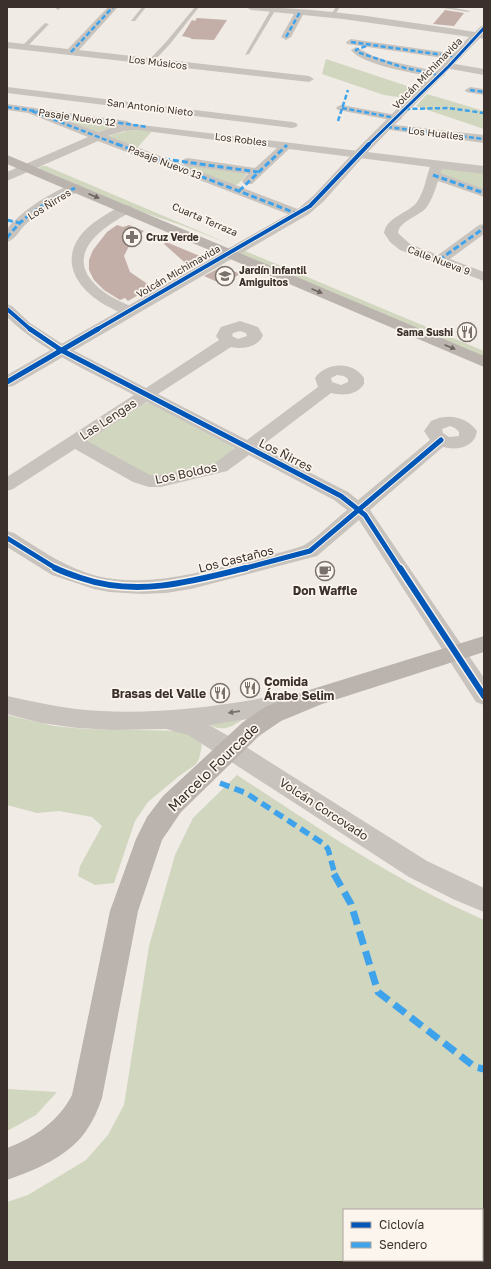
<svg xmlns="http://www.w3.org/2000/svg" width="491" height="1269" font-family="'Golos Text',sans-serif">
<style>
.green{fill:#d1d6bf;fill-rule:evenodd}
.building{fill:#c3afa7}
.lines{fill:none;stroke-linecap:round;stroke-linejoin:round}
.service{fill:#c9c3be;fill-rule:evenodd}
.minor{fill:#c9c3be;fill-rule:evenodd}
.tertiary{fill:#c9c3be;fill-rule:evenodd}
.secondary{fill:#bab3ae;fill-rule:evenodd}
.quiet-far3{stroke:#3fa3eb;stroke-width:2.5;stroke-dasharray:5 2.5;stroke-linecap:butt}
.quiet-far2{stroke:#3fa3eb;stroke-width:3;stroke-dasharray:6 3;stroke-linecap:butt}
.quiet-far1{stroke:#3fa3eb;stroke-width:5.5;stroke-dasharray:10 5.5;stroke-linecap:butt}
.quiet{stroke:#3fa3eb;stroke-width:7;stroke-dasharray:14 7;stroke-linecap:butt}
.cycleway-far3-casing{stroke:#fbf5ee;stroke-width:4.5}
.cycleway-far2-casing{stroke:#fbf5ee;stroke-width:5.5}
.cycleway-far1-casing{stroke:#fbf5ee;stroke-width:7}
.cycleway-casing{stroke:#fbf5ee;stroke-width:9}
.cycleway-far3{stroke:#0057b8;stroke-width:3}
.cycleway-far2{stroke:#0057b8;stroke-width:4}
.cycleway-far1{stroke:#0057b8;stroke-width:5}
.cycleway{stroke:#0057b8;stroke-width:6}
.oneway{fill:#6e645f}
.oneway2{fill:#7b726d}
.labels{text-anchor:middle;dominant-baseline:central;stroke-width:3.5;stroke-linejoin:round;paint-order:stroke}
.far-street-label{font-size:10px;fill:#3b302b;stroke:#fbf5ee}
.far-poi-label{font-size:10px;font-weight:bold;fill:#3b302b;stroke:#fbf5ee;text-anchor:start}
.street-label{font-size:12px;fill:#3b302b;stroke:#fbf5ee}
.poi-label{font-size:12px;font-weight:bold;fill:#3b302b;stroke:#fbf5ee}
.near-street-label{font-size:14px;fill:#3b302b;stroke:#fbf5ee}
</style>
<rect width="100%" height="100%" fill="#f0ebe5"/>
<!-- green -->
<g class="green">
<polygon points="326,59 410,87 412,88 405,98 384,95 322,74"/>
<polygon points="427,94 484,111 484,129 416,106"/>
<polygon points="65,118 118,126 97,132 63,119"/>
<polygon points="140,130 153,130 136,149 106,137 126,131"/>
<polygon points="183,165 244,173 247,175 238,184 234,186"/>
<polygon points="42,166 46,166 232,245 181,225 136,210 38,168"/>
<polygon points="443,168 484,173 484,191 438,176 441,169"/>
<polygon points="245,251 484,351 484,357 240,254 241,252"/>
<polygon points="146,403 150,403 235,448 217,463 158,477 149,477 84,442"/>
<polygon points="7,715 54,726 85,729 181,731 197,739 202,745 199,759 195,765 179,776 148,802 135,821 114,883 95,885 78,876 80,866 102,826 92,817 59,811 37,813 7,805"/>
<path d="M246,717C228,730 223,732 202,722Z"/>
<path d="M237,775C317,827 396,882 484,920V1262H7V1202L28,1195L86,1160L108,1135L124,1105L149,946L175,855L193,818ZM344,1210H482V1260H344Z"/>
<polygon points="7,1089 57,1092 36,1115 7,1131"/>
</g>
<!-- building -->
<g class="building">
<polygon points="445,10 464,13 454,26 433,24"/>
<polygon points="197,18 227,20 214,40 191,39 191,38 182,36 192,20 195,21"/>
<polygon points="117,225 123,227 129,225 144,231 130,244 124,256 130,272 152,287 128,301 125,298 120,300 104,290 94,280 89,270 89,260 93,250 107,232"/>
<polygon points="166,242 207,259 191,268 164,244"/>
<polygon points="223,266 240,274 222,284 204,276"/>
</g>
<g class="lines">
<!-- service -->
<g class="service">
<polygon points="57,7 62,7 58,10 56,9"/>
<polygon points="142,7 146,7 135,21 131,21"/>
<polygon points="195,7 199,7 170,44 153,62 149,62 149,60 166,42"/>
<polygon points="336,7 340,7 334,16 330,16"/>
<polygon points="437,7 449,7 470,11 468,12"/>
<polygon points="272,8 276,9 249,54 245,55"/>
<polygon points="45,23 49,24 26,48 22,48 22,46"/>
</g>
<!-- minor -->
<g class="minor">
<polygon points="108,7 118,7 79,50 309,76 314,79 309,82 7,48 7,42 68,49"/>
<path d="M246,7C323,7 399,21 475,32L481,26L484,25V34L477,38L343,19L303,15L291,37L286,40L281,37L294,14L251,10Z"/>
<polygon points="351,39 457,54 462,57 457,60 347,44 346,42"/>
<path d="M356,47L373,56L385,60L444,73L445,75L440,78C419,74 363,66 351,50Z"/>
<polygon points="449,63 484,69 484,75 445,68 444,66 445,64"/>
<polygon points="7,87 292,122 296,123 298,125 296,127 292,128 7,93"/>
<polygon points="470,87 484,89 484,95 466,92 465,90"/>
<path d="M7,104L127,121L133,124L484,166V174L442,169L440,173L484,189V197L438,181C435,190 432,200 426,208C418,217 399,221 398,233L410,244L438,255L479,225L484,224V234L450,259L484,272V281L400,250L390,242L384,233C387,216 408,214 417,202C424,192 426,178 430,167L289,149L252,184H244L242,181L248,174L188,166L184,165L182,162L184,159L188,158L255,168L277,148L138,130L124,131L108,136L303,211L305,214L303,217L298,218L98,141L7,181V172L88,137L28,113L7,110ZM60,118L117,126L98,132Z"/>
<polygon points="342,105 396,115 400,116 402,118 400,120 396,121 338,110 336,108 338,106"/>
<polygon points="387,124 484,135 484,143 383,129 381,127 383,125"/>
<path d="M75,184L80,185L81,188L80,191C60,200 40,210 24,226C19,231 15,240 7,242V229C21,211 53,190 75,184Z"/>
<path d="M126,205L131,206L133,209L131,212C102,227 61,255 99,288C109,297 122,302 134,308L137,311L134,314C125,317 117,311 109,307C67,285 56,247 99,219C107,214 116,207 126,205Z"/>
<path d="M7,304L12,306L30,323L67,347L146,388L219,340L216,336L221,327L240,321L258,327L263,335C259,347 242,350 231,347L158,394L247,440L318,387L315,378C326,362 353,361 364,378V384C357,395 343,396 331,393L260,447L348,492L358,500L430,440L424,431L431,421C447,413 466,416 477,431C475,447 457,451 443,447L370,510L484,678V705L476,702L359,520L317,556L191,589L166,593L141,594L109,592L94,589L52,575L7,547V531L14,533C41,550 66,568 97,576C149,588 202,572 252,559C268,555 286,552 302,546C311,543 337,518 347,510L334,500L249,455L227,471L161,487H149L133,482L75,449L13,489L7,491V477L134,395C91,372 43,352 7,317ZM240,331L246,333L247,336L238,339L232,336L233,333ZM337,375L344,376L348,379V382L341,385L332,382L331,378ZM147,402L235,448L215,463L161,475H150L87,441ZM450,426L455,428L459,432V436L449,437L443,433L442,429Z"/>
<polygon points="230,740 238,742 427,861 484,888 484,912 455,900 409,877 222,756 218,749 222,742"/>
</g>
<!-- tertiary -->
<g class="tertiary">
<polygon points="477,32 484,33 484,39 480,38 363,157 324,201 309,214 13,386 7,387 7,375 299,208 314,195 355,151 473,33"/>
<path d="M295,692L303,695L307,701L303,707L261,717L209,725L239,742L242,749L239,756L230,759L221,756L188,735L166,729L113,730L77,728L41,723L7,714V696C30,701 53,706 76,709C149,717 223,706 295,692Z"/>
</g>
<!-- secondary -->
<g class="secondary">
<polygon points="7,155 484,356 484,367 7,164"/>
<path d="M484,636V652L322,704L281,721L259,736L181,812L162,840L138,911L102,1098C98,1110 93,1121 86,1131C68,1157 35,1170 7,1180V1148C34,1138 59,1121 72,1095L110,911L136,839L147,817L163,796L243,722L265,707L306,691Z"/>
</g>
<!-- quiet-far3 -->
<g class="quiet-far3">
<polyline points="286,37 300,12"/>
<polyline points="351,42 457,57"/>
<polyline points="366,46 356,50 357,52 405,68 440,75"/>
<polyline points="71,52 113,7"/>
<polyline points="470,90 484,92"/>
<polyline points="7,107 148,127"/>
<polyline points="342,108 396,118"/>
<polyline points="405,109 448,108 484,113"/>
<polyline points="32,111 119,145"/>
<polyline points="338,121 348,90"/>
<polyline points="387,127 484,139"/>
</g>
<!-- quiet-far2 -->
<g class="quiet-far2">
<polyline points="117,144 298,214"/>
<polyline points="164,159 258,172"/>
<polyline points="433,175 484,193"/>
<polyline points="239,191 287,145"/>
<polyline points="7,220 20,223"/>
<path d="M7,238C24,214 49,201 75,188"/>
<polyline points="439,260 484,228"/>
</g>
<!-- quiet-far1 -->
<polyline class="quiet-far1" points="220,783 246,793 324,844 328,849 335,875"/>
<!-- quiet -->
<polyline class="quiet" points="334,874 351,904 378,992 475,1067 484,1069"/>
<!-- cycleway-far3 casing -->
<g class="cycleway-far3-casing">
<polyline id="cycleway-far3" points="368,145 449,66 484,28"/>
</g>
<!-- cycleway-far2 casing -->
<g class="cycleway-far2-casing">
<g id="cycleway-far2">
<polyline points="7,309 31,330"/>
<polyline points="96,330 310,206 369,144"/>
</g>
</g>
<!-- cycleway-far1 casing -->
<g class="cycleway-far1-casing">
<g id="cycleway-far1">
<polyline points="30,329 61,350 341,496 365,515 400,569"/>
<polyline points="7,382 98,329"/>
<polyline points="7,538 57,569"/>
<polyline points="242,569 310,551 441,440"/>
</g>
</g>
<!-- cycleway casing -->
<g class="cycleway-casing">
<g id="cycleway">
<path d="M55,568C63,572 72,575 81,578C136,597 191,582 246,568"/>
<polyline points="400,568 484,696"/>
</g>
</g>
<!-- cycleway-far3 -->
<use href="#cycleway-far3" class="cycleway-far3"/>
<!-- cycleway-far2 -->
<use href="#cycleway-far2" class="cycleway-far2"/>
<!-- cycleway-far1 -->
<use href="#cycleway-far1" class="cycleway-far1"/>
<!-- cycleway -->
<use href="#cycleway" class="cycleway"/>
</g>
<!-- one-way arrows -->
<defs><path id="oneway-solid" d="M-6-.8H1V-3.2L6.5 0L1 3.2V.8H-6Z"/></defs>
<g class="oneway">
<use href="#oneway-solid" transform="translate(94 196) rotate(23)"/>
<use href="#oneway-solid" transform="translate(317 291) rotate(23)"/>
<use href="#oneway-solid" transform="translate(450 347) rotate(23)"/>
</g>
<use class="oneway2" href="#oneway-solid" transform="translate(234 712) rotate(172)"/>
<!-- icons -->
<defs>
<g id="pharmacy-ring" transform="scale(1)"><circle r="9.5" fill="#fbf5ee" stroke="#7a716c" stroke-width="1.5"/><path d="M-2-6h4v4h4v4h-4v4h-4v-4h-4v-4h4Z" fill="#7a716c"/></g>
<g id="school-ring" transform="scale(1)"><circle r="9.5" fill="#fbf5ee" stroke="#7a716c" stroke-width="1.5"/><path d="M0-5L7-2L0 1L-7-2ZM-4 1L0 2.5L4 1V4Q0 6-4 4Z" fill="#7a716c"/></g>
<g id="restaurant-ring" transform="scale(1)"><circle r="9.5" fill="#fbf5ee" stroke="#7a716c" stroke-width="1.5"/><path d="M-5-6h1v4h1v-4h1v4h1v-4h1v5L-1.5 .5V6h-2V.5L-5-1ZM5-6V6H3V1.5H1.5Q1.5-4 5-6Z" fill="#7a716c"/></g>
<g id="cafe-ring" transform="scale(1)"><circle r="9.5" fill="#fbf5ee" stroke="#7a716c" stroke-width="1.5"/><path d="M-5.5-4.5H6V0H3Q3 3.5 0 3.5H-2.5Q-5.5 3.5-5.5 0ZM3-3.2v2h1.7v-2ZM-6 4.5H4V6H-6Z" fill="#7a716c"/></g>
</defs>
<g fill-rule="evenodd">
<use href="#pharmacy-ring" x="132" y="237"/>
<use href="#school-ring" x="225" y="276"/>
<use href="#restaurant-ring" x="467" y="332"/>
<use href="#cafe-ring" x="325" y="571"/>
<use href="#restaurant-ring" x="250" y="688"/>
<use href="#restaurant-ring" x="220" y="693"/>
</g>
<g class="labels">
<!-- far-street labels -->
<g class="far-street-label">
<text transform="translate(158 62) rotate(7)">Los Músicos</text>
<text transform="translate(427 73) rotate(-46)">Volcán Michimavida</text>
<text transform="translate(150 107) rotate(7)">San Antonio Nieto</text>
<text transform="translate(77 117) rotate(8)">Pasaje Nuevo 12</text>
<text transform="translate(436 133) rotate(7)">Los Hualles</text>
<text transform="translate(241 139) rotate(7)">Los Robles</text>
<text transform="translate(165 162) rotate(21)">Pasaje Nuevo 13</text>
<text transform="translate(49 204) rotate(-32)">Los Ñirres</text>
<text transform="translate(205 219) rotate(23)">Cuarta Terraza</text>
<text transform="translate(439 260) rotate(21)">Calle Nueva 9</text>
<text transform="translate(178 271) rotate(-30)">Volcán Michimavida</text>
</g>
<!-- far-poi labels -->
<g class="far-poi-label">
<text x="146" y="237">Cruz Verde</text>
<text x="239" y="270">Jardín Infantil<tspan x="239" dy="12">Amiguitos</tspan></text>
<text x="453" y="332" text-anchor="end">Sama Sushi</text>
</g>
<!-- street labels -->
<g class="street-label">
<text transform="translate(108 419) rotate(-33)">Las Lengas</text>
<text transform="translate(286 455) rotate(27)">Los Ñirres</text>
<text transform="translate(186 473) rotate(-12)">Los Boldos</text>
<text transform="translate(236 559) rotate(-14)">Los Castaños</text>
<text transform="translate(324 809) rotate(33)">Volcán Corcovado</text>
</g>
<!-- poi labels -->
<g class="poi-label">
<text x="325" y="590">Don Waffle</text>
<text x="264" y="681" text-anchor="start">Comida<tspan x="264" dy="14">Árabe Selim</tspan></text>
<text x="206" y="693" text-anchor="end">Brasas del Valle</text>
</g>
<!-- near-street labels -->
<g class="near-street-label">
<text transform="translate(213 767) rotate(-44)">Marcelo Fourcade</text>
</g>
</g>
<!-- border -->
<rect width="491" height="1269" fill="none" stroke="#3b302b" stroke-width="16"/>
<!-- legend -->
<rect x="343" y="1209" width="140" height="52" fill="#fbf5ee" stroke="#aea6a0"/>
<rect x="351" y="1222" width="20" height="6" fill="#0057b8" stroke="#aea6a0"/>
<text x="379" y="1229" font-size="12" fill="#3b302b">Ciclovía</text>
<rect x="351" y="1242" width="20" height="6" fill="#3fa3eb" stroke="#aea6a0"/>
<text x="379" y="1249" font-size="12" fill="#3b302b">Sendero</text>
</svg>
